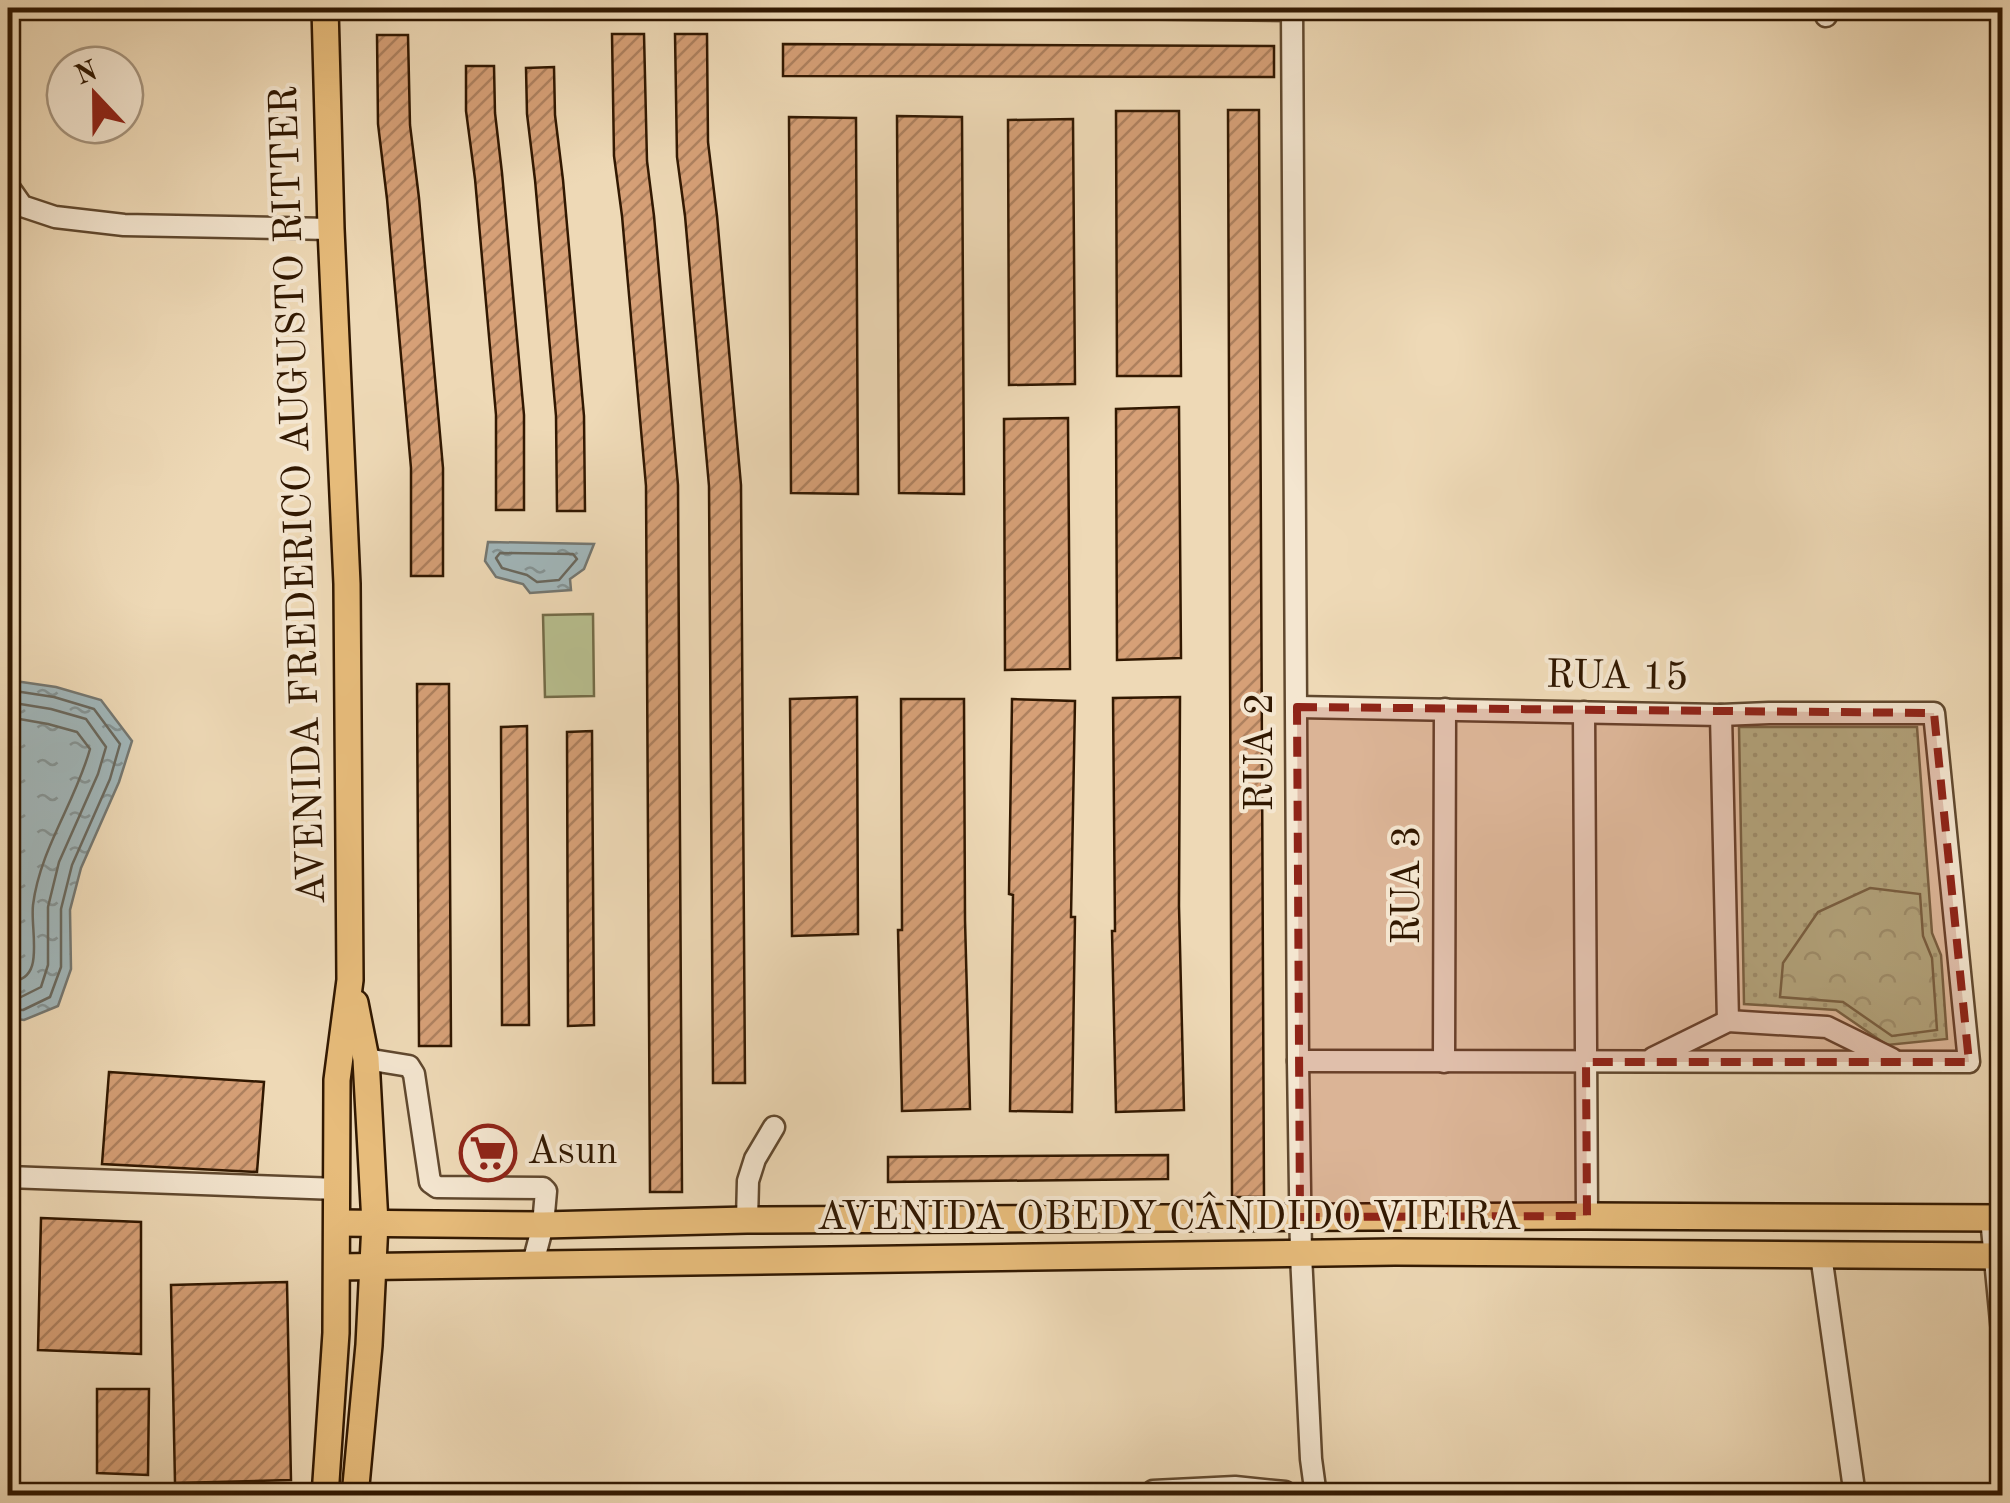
<svg xmlns="http://www.w3.org/2000/svg" width="2010" height="1503" font-family="'Old Standard TT',serif">
<style>
.grass{fill:url(#grass-dots);stroke:#746c48;stroke-width:2.5}
.forest{fill:url(#forest-crowns);stroke:#746c48;stroke-width:2.5}
.garden{fill:#b8bf8f;stroke:#746c48;stroke-width:2.5}
.water{fill:url(#water-ripples);stroke:#747771;stroke-width:2.5}
.lines{fill:none;stroke-linecap:round;stroke-linejoin:round}
.shore{stroke:#69685e;stroke-width:2.5}
.building{fill:url(#building-hatch);stroke:#311801;stroke-width:2.5}
.minor-casing{stroke:#60482e;stroke-width:25}
.major-casing{stroke:#311801;stroke-width:30}
.minor{stroke:#f4e6d0;stroke-width:20}
.major{stroke:#e7bc7b;stroke-width:25}
.marked{fill:#8f2418;fill-opacity:0.2;stroke:#8f2418;stroke-width:8;stroke-dasharray:20 12;stroke-linejoin:round}
.labels{text-anchor:middle;dominant-baseline:central;stroke-width:8;stroke-linejoin:round;paint-order:stroke}
.street-label{font-size:40px;fill:#311801;stroke:#f4e6d0}
.poi-label{font-size:40px;fill:#311801;stroke:#f4e6d0;text-anchor:start}
</style>
<defs>
<pattern id="grass-dots" width="8" height="8" patternUnits="userSpaceOnUse" patternTransform="scale(2.5)"><rect width="8" height="8" fill="#b8bf8f"/><path d="M2 2h.1M6 6h.1" fill="none" stroke="#9fa37a" stroke-width="1.8" stroke-linecap="round"/></pattern>
<pattern id="forest-crowns" width="20" height="18" patternUnits="userSpaceOnUse" patternTransform="scale(2.5)"><rect width="20" height="18" fill="#b8bf8f"/><path d="M2 6a3 3 0 1 1 6 0M12 15a3 3 0 1 1 6 0" fill="none" stroke="#9fa37a"/></pattern>
<pattern id="water-ripples" width="26" height="14" patternUnits="userSpaceOnUse" patternTransform="scale(2.5)"><rect width="26" height="14" fill="#a1b7bb"/><path d="M2 4q2-2 4 0t4 0M15 11q2-2 4 0t4 0" fill="none" stroke="#849496"/></pattern>
<pattern id="building-hatch" width="6" height="6" patternUnits="userSpaceOnUse" patternTransform="scale(2.5)"><rect width="6" height="6" fill="#d6a077"/><path d="M-1 1l2-2M0 6l6-6M5 7l2-2" fill="none" stroke="#ae815f"/></pattern>
</defs>
<rect width="100%" height="100%" fill="#eed9b6"/>
<filter id="stains"><feTurbulence type="fractalNoise" baseFrequency=".002" numOctaves="4"/><feColorMatrix values="0 0 0 0 .2 0 0 0 0 .09 0 0 0 0 .02 0 0 0 .5 -.17"/></filter>
<radialGradient id="worn" r=".72"><stop offset=".6" stop-color="#630" stop-opacity="0"/><stop offset="1" stop-color="#630" stop-opacity=".3"/></radialGradient>
<!-- grass -->
<polygon class="grass" points="1739,727 1917,727 1932,933 1941,955 1947,1039 1887,1045 1836,1010 1744,1004"/>
<!-- forest -->
<polygon class="forest" points="1870,888 1920,894 1923,936 1932,958 1937,1030 1892,1036 1843,1002 1780,997 1783,963 1818,912"/>
<!-- garden -->
<polygon class="garden" points="593,614 594,696 545,697 543,615"/>
<!-- water -->
<g class="water">
<polygon points="488,542 489,542 594,544 584,569 570,579 571,590 530,593 523,584 496,577 485,561"/>
<polygon points="8,680 56,687 101,700 132,741 119,782 81,868 70,910 71,969 58,1006 24,1020 8,1018"/>
</g>
<g class="lines">
<!-- shore -->
<g class="shore">
<polygon points="500,553 573,554 577,559 559,580 537,582 527,575 502,568 496,558"/>
<polyline points="8,690 54,697 94,709 120,744 110,779 72,865 61,909 61,967 50,997 23,1010 8,1009"/>
<polyline points="8,702 51,709 86,719 106,747 98,774 59,862 48,907 48,965 41,987 21,997 8,996"/>
<path d="M8,717L48,724L77,732L90,749C75,803 40,849 33,905C30,932 47,983 8,981"/>
</g>
</g>
<!-- building -->
<g class="building">
<polygon points="612,34 644,34 647,161 654,216 678,485 682,1192 650,1192 646,486 622,216 614,156"/>
<polygon points="675,34 707,34 708,142 717,216 741,485 745,1083 713,1083 709,486 685,216 677,157"/>
<polygon points="377,35 408,35 410,125 419,198 443,468 443,576 411,576 411,468 387,199 378,124"/>
<polygon points="783,44 1274,46 1274,77 783,76"/>
<polygon points="466,66 494,66 495,113 502,173 524,415 524,510 496,510 496,415 475,179 466,111"/>
<polygon points="554,67 555,115 563,180 584,416 585,511 557,511 556,416 535,180 527,114 526,68"/>
<polygon points="1228,110 1259,110 1264,1197 1232,1197"/>
<polygon points="1116,111 1179,111 1181,376 1117,376"/>
<polygon points="897,116 962,117 964,494 899,493"/>
<polygon points="789,117 856,118 858,494 791,493"/>
<polygon points="1073,119 1075,384 1009,385 1008,120"/>
<polygon points="1179,407 1181,658 1117,660 1116,409"/>
<polygon points="1068,418 1070,669 1005,670 1004,419"/>
<polygon points="417,684 449,684 451,1046 419,1046"/>
<polygon points="857,697 858,934 792,936 790,699"/>
<polygon points="1180,697 1179,906 1184,1110 1116,1112 1112,931 1115,931 1113,698"/>
<polygon points="901,699 964,699 965,920 970,1109 902,1111 898,930 902,930"/>
<polygon points="1012,699 1075,701 1071,917 1075,917 1072,1112 1010,1111 1013,895 1009,894"/>
<polygon points="527,726 529,1025 502,1025 501,727"/>
<polygon points="592,731 594,1025 568,1026 567,732"/>
<polygon points="109,1072 264,1082 257,1172 102,1164"/>
<polygon points="1168,1155 1168,1179 888,1182 888,1157"/>
<polygon points="41,1218 141,1222 141,1354 38,1350"/>
<polygon points="287,1282 291,1480 175,1483 171,1285"/>
<polygon points="97,1389 149,1389 148,1475 97,1473"/>
</g>
<g class="lines">
<!-- minor casing -->
<g class="minor-casing">
<g id="minor">
<polyline points="1114,8 1292,10"/>
<polyline points="1292,8 1298,1061 1301,1255 1311,1459 1316,1496"/>
<polyline points="1826,16 1827,8"/>
<polyline points="8,186 22,206 55,217 124,225 331,229"/>
<polyline points="1297,707 1721,715 1769,713 1934,713 1969,1062 1298,1061"/>
<polyline points="1584,712 1587,1216"/>
<polyline points="1721,715 1728,1021"/>
<polyline points="1653,1058 1728,1021 1827,1027 1892,1059"/>
<polyline points="366,1059 409,1066 414,1074 430,1182 437,1187 543,1188 546,1191 543,1225 533,1263"/>
<polyline points="1444,1062 1445,709"/>
<polyline points="8,1177 338,1189"/>
<polyline points="1991,1218 2002,1332"/>
<polyline points="747,1220 748,1181 755,1159 774,1127"/>
<polyline points="1821,1255 1855,1496"/>
<polyline points="1153,1491 1235,1487 1285,1492"/>
</g>
</g>
<!-- major casing -->
<g class="major-casing">
<g id="major">
<polyline points="355,1003 366,1059 375,1223 369,1345 355,1496"/>
<polyline points="337,1223 543,1225 747,1220 1587,1216 2002,1218"/>
<polyline points="337,1267 1395,1252 2002,1256"/>
<polyline points="325,1496 336,1333 337,1080 350,980 347,584 331,229 325,8"/>
</g>
</g>
<!-- minor -->
<use href="#minor" class="minor"/>
<!-- major -->
<use href="#major" class="major"/>
</g>
<!-- marked area -->
<path class="marked" d="M1297,707L1934,713L1969,1062H1586L1587,1216L1300,1217Z"/>
<!-- icons -->
<defs>
<g id="supermarket-ring" transform="scale(2.875)"><circle r="9.5" fill="#f4e6d0" stroke="#8f2418" stroke-width="1.5"/><path d="M-6-5.5h2.5l.6 2H6L4.5 2H-2.5L-4.4-4H-6ZM-1.5 3.2a1.3 1.3 0 1 0 .1 0ZM3 3.2a1.3 1.3 0 1 0 .1 0Z" fill="#8f2418"/></g>
</defs>
<g fill-rule="evenodd">
<use href="#supermarket-ring" x="488" y="1153"/>
</g>
<g class="labels">
<!-- street labels -->
<g class="street-label">
<text transform="translate(300 495) rotate(-92)">AVENIDA FREDERICO AUGUSTO RITTER</text>
<text transform="translate(1617 678) rotate(1)">RUA 15</text>
<text transform="translate(1262 752) rotate(-90)">RUA 2</text>
<text transform="translate(1409 885) rotate(-90)">RUA 3</text>
<text x="1169" y="1219">AVENIDA OBEDY CÂNDIDO VIEIRA</text>
</g>
<!-- poi labels -->
<g class="poi-label">
<text x="527" y="1153">Asun</text>
</g>
</g>
<!-- margin -->
<rect width="2010" height="1503" fill="none" stroke="#eed9b6" stroke-width="40"/>
<rect x="10" y="10" width="1990" height="1483" fill="none" stroke="#311801" stroke-width="5"/>
<rect x="20" y="20" width="1970" height="1463" fill="none" stroke="#311801" stroke-width="2.5"/>
<!-- north arrow -->
<g transform="translate(95 95) rotate(338)"><circle r="48" fill="#f4e6d0" stroke="#a6947d" stroke-width="2.5"/>
<path d="M0-8L18 38L0 25L-18 38Z" fill="#8f2418"/>
<text y="-15" font-size="28" font-weight="bold" text-anchor="middle" fill="#311801">N</text>
</g>
<rect width="100%" height="100%" filter="url(#stains)"/>
<rect width="100%" height="100%" fill="url(#worn)"/>
</svg>
